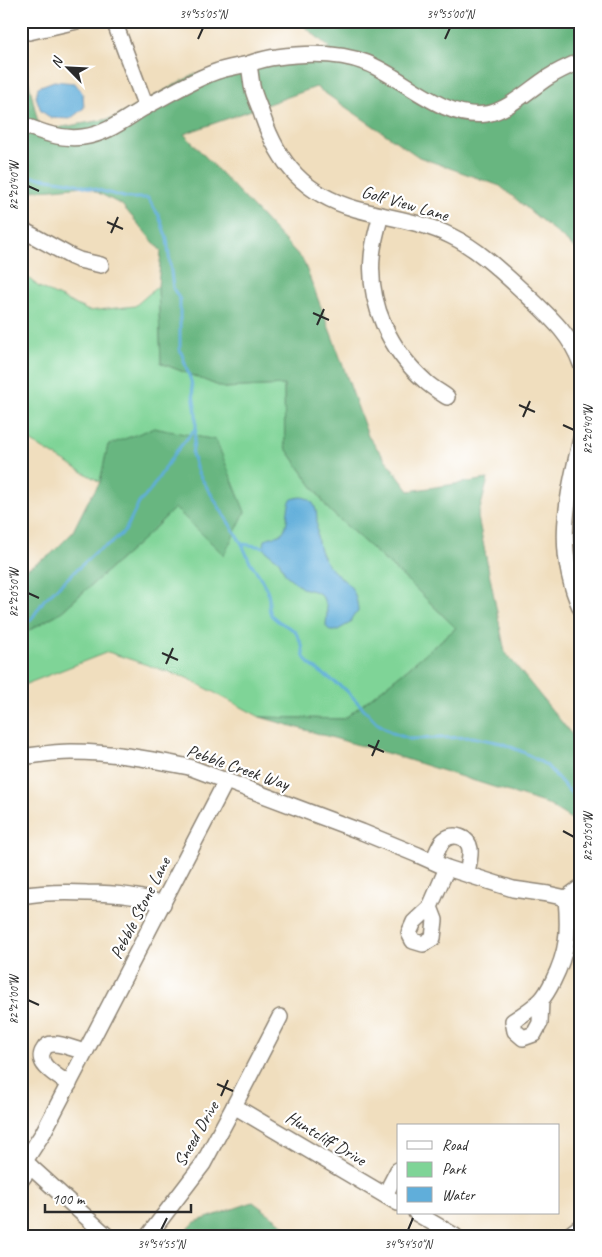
<svg xmlns="http://www.w3.org/2000/svg" width="602" height="1257" font-family="Caveat,sans-serif">
<style>
.green{fill:#7fd497;stroke:#558061}
.forest{fill:#67b680;stroke:#497056}
.water{fill:#60aeda;stroke:#466c82}
.lines{fill:none;stroke-linecap:round;stroke-linejoin:round}
.stream{stroke:#60aeda;stroke-width:3}
.minor-casing{stroke:#8e8474;stroke-width:18}
.minor{stroke:#fff;stroke-width:15}
.ticks{fill:none;stroke:#2b2b2b;stroke-width:2}
.labels{text-anchor:middle;dominant-baseline:central;stroke-width:4.5;stroke-linejoin:round;paint-order:stroke}
.street-label{font-size:18px;fill:#2b2b2b;stroke:#fff}
.neatline{fill:none;stroke:#2b2b2b;stroke-width:2}
.ticks-label{font-size:12px;text-anchor:middle;fill:#2b2b2b}
</style>
<rect width="100%" height="100%" fill="#fff"/>
<filter id="ink" filterUnits="userSpaceOnUse"><feTurbulence type="fractalNoise" baseFrequency=".02" numOctaves="2"/><feDisplacementMap in="SourceGraphic" scale="10" xChannelSelector="R" yChannelSelector="G"/><feConvolveMatrix kernelMatrix="1 2 1 2 8 2 1 2 1" color-interpolation-filters="sRGB"/></filter>
<filter id="wash" filterUnits="userSpaceOnUse"><feTurbulence type="fractalNoise" baseFrequency=".0096" numOctaves="4" result="noise"/><feDisplacementMap in="SourceGraphic" scale="20" xChannelSelector="R" yChannelSelector="G"/><feGaussianBlur stdDeviation="1.12" result="paint"/><feColorMatrix in="noise" values="0 0 0 0 0 0 0 0 0 0 0 0 0 0 0 0 0 1.4 0 .05"/><feComposite in="paint" operator="in"/></filter>
<g filter="url(#wash)">
<rect width="100%" height="100%" fill="#f0debe"/>
<!-- green -->
<g class="green">
<polygon points="21,272 39,287 89,311 135,306 158,286 161,363 224,388 284,385 285,447 329,510 409,582 456,628 401,674 344,719 260,717 187,678 108,652 21,686 21,635 61,612 142,540 175,508 245,512 108,445 100,482 21,436"/>
<polygon points="245,1229 255,1236 209,1236 212,1231"/>
</g>
<!-- forest -->
<g class="forest">
<polygon points="298,21 581,21 581,253 500,186 419,157 316,87 184,134 303,260 337,349 368,436 409,491 488,479 478,517 505,652 581,746 581,825 547,804 390,754 260,717 344,719 401,674 456,628 409,582 329,510 285,447 284,385 224,388 161,363 158,286 161,251 122,205 85,186 21,192 21,48 40,131 114,118 195,74 330,48"/>
<polygon points="154,428 216,440 245,512 224,555 175,508 142,540 61,612 21,635 21,572 50,555 72,533 87,503 100,482 108,445"/>
<polygon points="253,1202 299,1236 255,1236 245,1229 213,1231 209,1236 181,1236 195,1222"/>
</g>
<!-- water -->
<g class="water">
<polygon points="54,81 75,83 83,94 84,108 70,119 51,118 41,111 36,97 38,87"/>
<path d="M300,497C319,498 317,517 317,531C317,537 318,544 320,550C324,562 332,570 341,578C345,581 350,585 352,589C356,595 358,605 358,612L352,617L350,623L336,631H330L326,626L327,612L326,605L322,596L317,592L302,588L286,575L279,561L265,550L264,543L266,539C270,536 277,537 281,534C291,525 285,504 292,499C295,498 297,498 300,497Z"/>
</g>
<g class="lines">
<!-- stream -->
<g class="stream">
<polyline points="21,177 34,177 69,182 127,198 148,198 159,216 167,239 173,288 180,300 180,349 191,381 196,413 196,429 192,454 198,473 242,544 249,560 259,575 267,590 269,597 269,608 271,615 278,621 295,631 302,645 304,657 309,664 346,690 377,723 392,733 410,739 472,737 501,743 523,752 546,765 581,804"/>
<polyline points="242,544 264,547"/>
<polyline points="21,625 31,620 44,600 97,551 110,544 125,531 139,503 149,492 175,453 195,429"/>
</g>
</g>
</g>
<g filter="url(#ink)">
<g class="lines">
<!-- minor casing -->
<g class="minor-casing">
<g id="minor">
<polyline points="114,21 146,107"/>
<polyline points="29,32 77,21"/>
<path d="M249,64C250,71 251,78 252,86C254,96 259,105 262,115C279,164 304,194 356,209C388,218 421,221 451,236C480,250 504,274 528,296C549,316 571,335 581,364"/>
<path d="M21,124C41,132 61,140 83,137C108,134 126,118 147,106C170,94 194,79 218,71C228,68 238,66 248,64C257,61 267,58 277,57C306,53 339,52 367,63C404,78 444,120 486,114C507,111 529,90 547,78C558,71 569,66 581,61"/>
<path d="M381,215C377,229 373,243 372,257C368,304 390,350 425,381C431,387 440,392 447,397"/>
<polyline points="21,229 72,257 79,260 101,265"/>
<path d="M581,439C567,498 554,551 581,609"/>
<path d="M21,757C38,755 54,752 71,752C111,752 150,759 189,767L362,832L418,855L447,868L513,889L548,894L566,898L581,887"/>
<path d="M433,861C436,855 439,844 444,840C454,832 468,837 470,849C471,856 468,866 467,873"/>
<path d="M21,896C43,892 65,892 87,893C113,893 139,895 163,904"/>
<polyline points="430,907 435,920 433,938 423,944 413,941 409,933 414,922 430,907 447,868"/>
<path d="M541,1000L540,1023L534,1034L523,1038L515,1031L513,1021C522,1015 533,1008 541,1000C546,995 550,987 553,981C568,951 569,931 566,898"/>
<path d="M69,1084C59,1077 33,1064 44,1049C46,1045 50,1044 54,1044C64,1044 76,1050 85,1052"/>
<polyline points="234,1106 398,1203"/>
<polyline points="21,1158 107,1236"/>
<polyline points="25,1161 43,1133 77,1068 226,781"/>
<polyline points="21,1180 31,1167"/>
<polyline points="385,1195 398,1170"/>
<polyline points="416,1213 455,1236"/>
<polyline points="148,1236 203,1164 234,1106 280,1017"/>
<polyline points="568,1236 581,1226"/>
</g>
</g>
<!-- minor -->
<use href="#minor" class="minor"/>
</g>
</g>
<!-- ticks -->
<path class="ticks" d="M198,39L203,28M445,39L450,28M28,186L39,191M107,222L123,229M111,233L118,217M313,313L329,320M317,325L324,309M519,405L535,412M523,417L530,401M563,425L574,430M28,593L39,598M162,653L178,660M166,664L173,648M368,745L384,752M372,756L379,740M563,831L574,837M28,1000L39,1005M217,1084L233,1091M221,1096L228,1080M161,1230L167,1218M408,1230L413,1218"/>
<g class="labels">
<!-- street labels -->
<g class="street-label">
<text transform="translate(405 203) rotate(16)">Golf View Lane</text>
<text transform="translate(238 767) rotate(19)">Pebble Creek Way</text>
<text transform="translate(140 908) rotate(-63)">Pebble Stone Lane</text>
<text transform="translate(196 1134) rotate(-60)">Sneed Drive</text>
<text transform="translate(326 1138) rotate(31)">Huntcliff Drive</text>
</g>
</g>
<!-- margin -->
<rect width="602" height="1257" fill="none" stroke="#fff" stroke-width="55"/>
<!-- legend -->
<rect x="397" y="1124" width="162" height="90" fill="#ffffff" stroke="#aaaaaa"/>
<rect x="407" y="1141" width="25" height="8" fill="#ffffff" stroke="#aaaaaa"/>
<text x="442" y="1150" font-size="15" fill="#2b2b2b">Road</text>
<rect x="407" y="1162" width="25" height="15" fill="#7fd497" stroke="#aaaaaa"/>
<text x="442" y="1174" font-size="15" fill="#2b2b2b">Park</text>
<rect x="407" y="1187" width="25" height="15" fill="#60aeda" stroke="#aaaaaa"/>
<text x="442" y="1200" font-size="15" fill="#2b2b2b">Water</text>
<!-- north arrow -->
<g transform="translate(68 68) rotate(294)" stroke="#ffffff" stroke-width="4" paint-order="stroke">
<path d="M0-4L9 19L0 12L-9 19Z" fill="#2b2b2b"/>
<text y="-8" font-size="14" font-weight="bold" text-anchor="middle" fill="#2b2b2b">N</text>
</g>
<!-- scale -->
<path d="M45 1204v8h146v-8" fill="none" stroke="#2b2b2b" stroke-width="2.5"/>
<text x="52" y="1204" font-size="15" fill="#2b2b2b" stroke="#ffffff" stroke-width="4" paint-order="stroke">100 m</text>
<rect x="28" y="28" width="546" height="1202" class="neatline"/>
<g class="ticks-label">
<text x="203" y="18">34°55'05"N</text>
<text x="450" y="18">34°55'00"N</text>
<text transform="translate(14 186) rotate(-90)" y="4">82°20'40"W</text>
<text transform="translate(588 430) rotate(-90)" y="4">82°20'40"W</text>
<text transform="translate(14 593) rotate(-90)" y="4">82°20'50"W</text>
<text transform="translate(588 837) rotate(-90)" y="4">82°20'50"W</text>
<text transform="translate(14 1000) rotate(-90)" y="4">82°21'00"W</text>
<text x="161" y="1248">34°54'55"N</text>
<text x="408" y="1248">34°54'50"N</text>
</g>
</svg>
